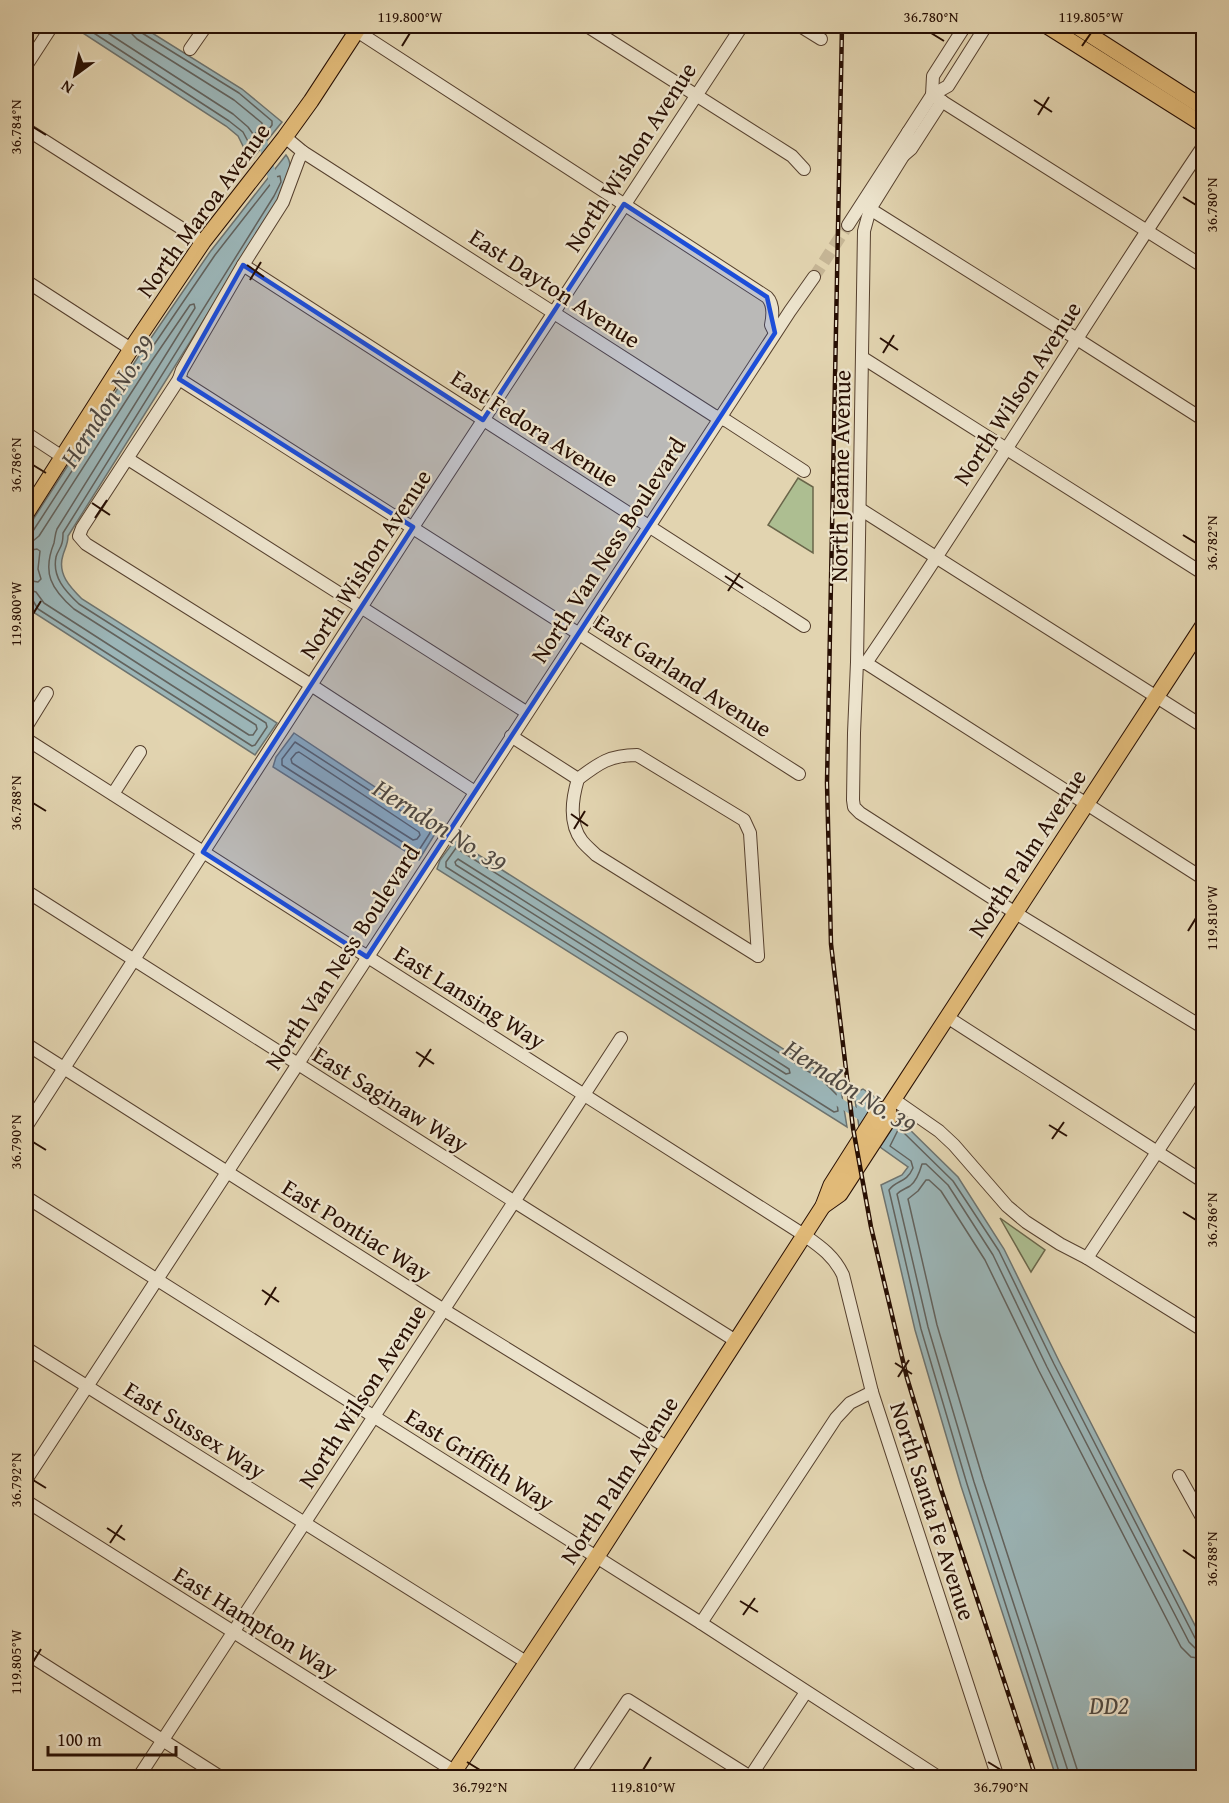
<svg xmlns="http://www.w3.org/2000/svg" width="1229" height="1803" font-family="'Gentium Book Plus',serif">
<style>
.green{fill:#adbe91;stroke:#6a664a;stroke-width:1.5}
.water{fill:#9bb5b7;stroke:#6d736f;stroke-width:1.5}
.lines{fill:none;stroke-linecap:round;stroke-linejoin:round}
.shore{stroke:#62625d;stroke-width:1.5}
.canal{stroke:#9bb5b7;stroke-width:9}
.minor-tunnel{stroke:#c6b696;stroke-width:12;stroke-dasharray:12 6;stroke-linecap:butt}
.minor-casing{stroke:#56402e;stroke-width:14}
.major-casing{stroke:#280f03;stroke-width:17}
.minor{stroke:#ece3cc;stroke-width:12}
.major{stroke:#e1ba78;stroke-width:15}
.rail-casing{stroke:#280f03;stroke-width:4.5}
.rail{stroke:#ece3cc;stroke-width:2;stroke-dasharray:7;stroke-linecap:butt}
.marked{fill:#1d4ed8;fill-opacity:0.2;stroke:#1d4ed8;stroke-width:4.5;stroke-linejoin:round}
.ticks{fill:none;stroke:#280f03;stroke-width:2}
.labels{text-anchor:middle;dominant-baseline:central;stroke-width:4.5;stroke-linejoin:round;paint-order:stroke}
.street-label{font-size:24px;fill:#280f03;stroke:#ece3cc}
.water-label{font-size:26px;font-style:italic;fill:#504942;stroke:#ece3cc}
.neatline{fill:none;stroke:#280f03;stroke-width:2}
.ticks-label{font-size:15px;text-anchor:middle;fill:#280f03}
</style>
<rect width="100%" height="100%" fill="#e2d4b0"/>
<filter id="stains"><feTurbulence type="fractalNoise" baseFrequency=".00333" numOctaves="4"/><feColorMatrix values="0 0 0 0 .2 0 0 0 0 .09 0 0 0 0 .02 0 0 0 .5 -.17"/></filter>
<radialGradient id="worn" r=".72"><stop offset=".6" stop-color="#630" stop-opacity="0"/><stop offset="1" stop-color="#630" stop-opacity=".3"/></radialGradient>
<!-- green -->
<g class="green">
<polygon points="798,478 813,487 813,553 768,525"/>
<polygon points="1000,1218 1045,1250 1031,1272"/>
</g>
<!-- water -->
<g class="water">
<polygon points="72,26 141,26 242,89 282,122 253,158 247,154 238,136 226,126"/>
<path d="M286,155C296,167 285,185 280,199L68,536C68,544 65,548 63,555C57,574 70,587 82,599L277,723L255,755L33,612L26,598V533L34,518L140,354L210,252Z"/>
<polygon points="294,733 438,829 419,860 273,767 276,757"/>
<polygon points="455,840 826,1076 841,1090 847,1127 437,869 440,860"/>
<polygon points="863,1089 878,1099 859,1127 854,1093"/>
<polygon points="903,1123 958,1177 1004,1249 1059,1361 1203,1641 1203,1777 1056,1777 961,1486 915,1330 881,1185 902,1175 908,1167 880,1147 895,1124"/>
</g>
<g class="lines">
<!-- shore -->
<g class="shore">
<polyline points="83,26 229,121 243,132 251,147 255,147 272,125 272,121 239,93 142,33 138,26"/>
<polyline points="97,26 233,114 248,127 253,134 255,134 262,126 262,123 234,100 137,39 132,34 131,26"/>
<path d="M26,534L33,531L145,358L215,255L276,177L280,176L281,182L274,196L63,533C63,536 63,540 62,543C61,548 57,552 56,557C52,577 65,591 79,604L266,723L267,727L255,745L252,746L38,609L32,599L26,597"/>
<path d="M26,542L33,541L39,536L151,362L190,305L194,304L195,308L57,529C55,534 55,538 54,543C42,573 51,589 74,609L256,725L257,729L253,735H249L44,603L36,592L26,589"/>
<polyline points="26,551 37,549 40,551 38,569 41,579 38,582 26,580"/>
<polygon points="295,742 429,829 430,833 419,850 415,850 282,765 282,759"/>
<polygon points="299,752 419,832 420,835 417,839 413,840 292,763 291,759 296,753"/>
<polygon points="456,848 822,1080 836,1094 838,1111 834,1112 446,867 446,862"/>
<polygon points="458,859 789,1069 790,1073 786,1074 456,865 455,862"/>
<path d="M1061,1778L967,1484L921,1329L889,1190C897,1179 906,1184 913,1168L911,1161L890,1146L898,1130L902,1131L953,1181L999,1251L1054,1364L1195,1638L1199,1642H1204"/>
<path d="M1069,1778L1068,1771L974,1482L928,1327L897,1194C901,1190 905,1189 910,1186C917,1181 920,1171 922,1164H926L948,1185L993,1255L1047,1367L1189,1642L1195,1648L1204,1650"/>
<polyline points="1078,1778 1077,1769 983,1479 937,1325 908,1199 918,1191 926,1180 929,1180 941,1191 985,1260 1039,1371 1181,1647 1191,1657 1204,1659"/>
</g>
<!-- canal -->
<g class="canal">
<polyline points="258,137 263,143 274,183"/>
<polyline points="834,1099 866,1119"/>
</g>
<!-- minor-tunnel -->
<polyline class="minor-tunnel" points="814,277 848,225"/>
<!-- minor casing -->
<g class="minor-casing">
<g id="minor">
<path d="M349,26L767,297C774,304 773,315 771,325L775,333"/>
<polyline points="587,26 792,156 804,169"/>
<polyline points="800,26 821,39"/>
<polyline points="190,49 206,26"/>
<polyline points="26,66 52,26"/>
<polyline points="932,95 1204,267"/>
<polyline points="932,95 948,86 986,26"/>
<polyline points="26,129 203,242"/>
<polyline points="908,132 903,156 870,209 864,231 857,662 854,733 853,800 854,807 860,813 1014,912 1204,1028"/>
<polyline points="285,137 303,152 713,415 727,421 804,471"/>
<polyline points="303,152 299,159 283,202 243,265 182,370 179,379 82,528 79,536 86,544 311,685 475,792"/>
<polyline points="904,155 911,149 942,101"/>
<polyline points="870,209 1077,339 1204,420"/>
<polyline points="848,225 932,95 933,76 965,26"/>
<polyline points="243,265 804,626"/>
<polyline points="26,281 131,349"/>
<polyline points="863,358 1204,574"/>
<polyline points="179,379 799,774"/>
<polyline points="26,433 61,456"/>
<polyline points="128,459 526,712"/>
<polyline points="860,509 1204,727"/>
<polyline points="860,663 866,663 1204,879"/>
<path d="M866,663C982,493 1088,316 1204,145"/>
<polyline points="26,727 47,693"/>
<polyline points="511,736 578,779"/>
<path d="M26,739L804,1235C821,1247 834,1256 843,1275L872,1392L998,1778"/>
<path d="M578,779C599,763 610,755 637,755L744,820L750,833L758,956"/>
<path d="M578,779C572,799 568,823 582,841C586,846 591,850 596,855L758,956"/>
<polyline points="113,794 140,752"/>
<polyline points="26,891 515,1202 736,1341"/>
<polyline points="947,1017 1204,1182"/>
<polyline points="26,1044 444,1310 668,1448"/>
<polyline points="893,1099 939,1131 954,1145 1007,1206 1026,1222 1060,1244 1087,1258 1204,1331"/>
<polyline points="26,1127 413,527 742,26"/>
<polyline points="26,1197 701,1623 940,1778"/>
<polyline points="1087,1258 1204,1081"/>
<polyline points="26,1348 526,1662"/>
<polyline points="1179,1476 1204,1521"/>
<polyline points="26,1480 790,311 814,277"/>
<polyline points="26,1501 465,1778"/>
<polyline points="701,1623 836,1418 850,1403 872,1392"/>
<polyline points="26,1653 222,1778"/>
<polyline points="750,1777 806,1692"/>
<polyline points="138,1778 621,1038"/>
<polyline points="576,1778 628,1700 752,1778"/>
</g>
</g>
<!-- major casing -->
<g class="major-casing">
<g id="major">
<polyline points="1047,26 1204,125"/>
<polyline points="1076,26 1204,108"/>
<polyline points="26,514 131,349 203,242 285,137 311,101 360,26"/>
<polyline points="823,1206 840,1194 890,1117 888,1108"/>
<polyline points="450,1778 596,1558 823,1206 831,1185 878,1111 888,1108 1204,624"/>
</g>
</g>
<!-- minor -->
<use href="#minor" class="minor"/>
<!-- major -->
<use href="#major" class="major"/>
<!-- rail casing -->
<g class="rail-casing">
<polyline id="rail" points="842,26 827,783 831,944 853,1128 871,1227 907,1378 941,1489 1036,1778"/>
</g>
<!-- rail -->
<use href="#rail" class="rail"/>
</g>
<!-- marked area -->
<path class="marked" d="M624,204L767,297L775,333L367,957L203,852L413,527L179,379L243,265L483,420Z"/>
<!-- ticks -->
<path class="ticks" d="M931,33L944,41M402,46L410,33M1082,46L1091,33M1034,100L1052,112M1038,115L1049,97M33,127L46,135M1183,197L1196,205M247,265L264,277M250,280L261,262M880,338L898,350M883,353L894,335M33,465L46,473M92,503L110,515M95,518L107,500M1183,535L1196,543M725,576L743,588M728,591L740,573M33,614L41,601M33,803L46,811M571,814L588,826M574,829L585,811M1188,931L1196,918M416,1052L434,1064M419,1067L431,1049M1049,1125L1067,1136M1052,1139L1064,1122M33,1142L46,1150M1183,1212L1196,1220M262,1290L279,1302M265,1305L276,1287M895,1363L912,1374M898,1377L909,1360M33,1480L46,1488M107,1528L125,1540M110,1543L122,1525M1183,1550L1196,1559M740,1601L758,1612M743,1615L755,1598M33,1662L41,1649M467,1762L480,1770M988,1762L1001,1770M643,1770L651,1757"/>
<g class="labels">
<!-- street labels -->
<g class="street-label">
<text transform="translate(630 157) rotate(-57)">North Wishon Avenue</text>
<text transform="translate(203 210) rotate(-54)">North Maroa Avenue</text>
<text transform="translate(555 288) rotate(33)">East Dayton Avenue</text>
<text transform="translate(1017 393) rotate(-57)">North Wilson Avenue</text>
<text transform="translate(535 428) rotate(33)">East Fedora Avenue</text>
<text transform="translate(840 476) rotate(-89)">North Jeanne Avenue</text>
<text transform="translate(608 550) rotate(-57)">North Van Ness Boulevard</text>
<text transform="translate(365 564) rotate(-57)">North Wishon Avenue</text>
<text transform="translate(683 675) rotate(33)">East Garland Avenue</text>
<text transform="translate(1027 853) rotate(-57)">North Palm Avenue</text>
<text transform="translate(342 957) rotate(-57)">North Van Ness Boulevard</text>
<text transform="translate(470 997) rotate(32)">East Lansing Way</text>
<text transform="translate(391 1099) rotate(32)">East Saginaw Way</text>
<text transform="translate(357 1230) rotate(32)">East Pontiac Way</text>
<text transform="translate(362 1396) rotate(-57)">North Wilson Avenue</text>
<text transform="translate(195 1430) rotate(32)">East Sussex Way</text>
<text transform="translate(480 1459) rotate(32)">East Griffith Way</text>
<text transform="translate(619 1480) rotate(-57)">North Palm Avenue</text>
<text transform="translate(933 1511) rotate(72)">North Santa Fe Avenue</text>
<text transform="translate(256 1622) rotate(32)">East Hampton Way</text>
</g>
<!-- water labels -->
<g class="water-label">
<text transform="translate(107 401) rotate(-57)">Herndon No. 39</text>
<text transform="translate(440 825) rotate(32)">Herndon No. 39</text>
<text transform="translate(850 1086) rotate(33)">Herndon No. 39</text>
<text x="1109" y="1704">DD2</text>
</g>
</g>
<!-- margin -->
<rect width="1229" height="1803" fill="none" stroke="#e2d4b0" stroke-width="66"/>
<!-- north arrow -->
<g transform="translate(75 75) rotate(213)" stroke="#ece3cc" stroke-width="4.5" paint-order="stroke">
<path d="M0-4.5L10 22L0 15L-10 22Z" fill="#280f03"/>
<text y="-9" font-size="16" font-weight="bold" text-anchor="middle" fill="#280f03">N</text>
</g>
<!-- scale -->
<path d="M48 1746v9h128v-9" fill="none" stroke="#280f03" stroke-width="3"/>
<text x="57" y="1746" font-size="18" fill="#280f03" stroke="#ece3cc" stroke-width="4.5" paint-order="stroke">100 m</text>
<rect x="33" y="33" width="1163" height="1737" class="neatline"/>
<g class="ticks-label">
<text x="410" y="22">119.800°W</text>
<text x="931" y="22">36.780°N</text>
<text x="1091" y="22">119.805°W</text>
<text transform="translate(16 127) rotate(-90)" y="5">36.784°N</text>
<text transform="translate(1212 205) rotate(-90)" y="5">36.780°N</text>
<text transform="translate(16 465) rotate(-90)" y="5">36.786°N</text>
<text transform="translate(1212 543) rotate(-90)" y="5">36.782°N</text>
<text transform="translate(16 614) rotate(-90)" y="5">119.800°W</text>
<text transform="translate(16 803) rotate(-90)" y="5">36.788°N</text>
<text transform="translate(1212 918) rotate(-90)" y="5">119.810°W</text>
<text transform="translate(16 1142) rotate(-90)" y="5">36.790°N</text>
<text transform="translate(1212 1220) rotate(-90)" y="5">36.786°N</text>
<text transform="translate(16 1480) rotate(-90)" y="5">36.792°N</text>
<text transform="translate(1212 1559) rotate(-90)" y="5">36.788°N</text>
<text transform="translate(16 1662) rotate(-90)" y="5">119.805°W</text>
<text x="480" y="1792">36.792°N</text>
<text x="643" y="1792">119.810°W</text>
<text x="1001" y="1792">36.790°N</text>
</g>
<rect width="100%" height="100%" filter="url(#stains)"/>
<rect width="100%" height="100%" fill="url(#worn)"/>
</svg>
